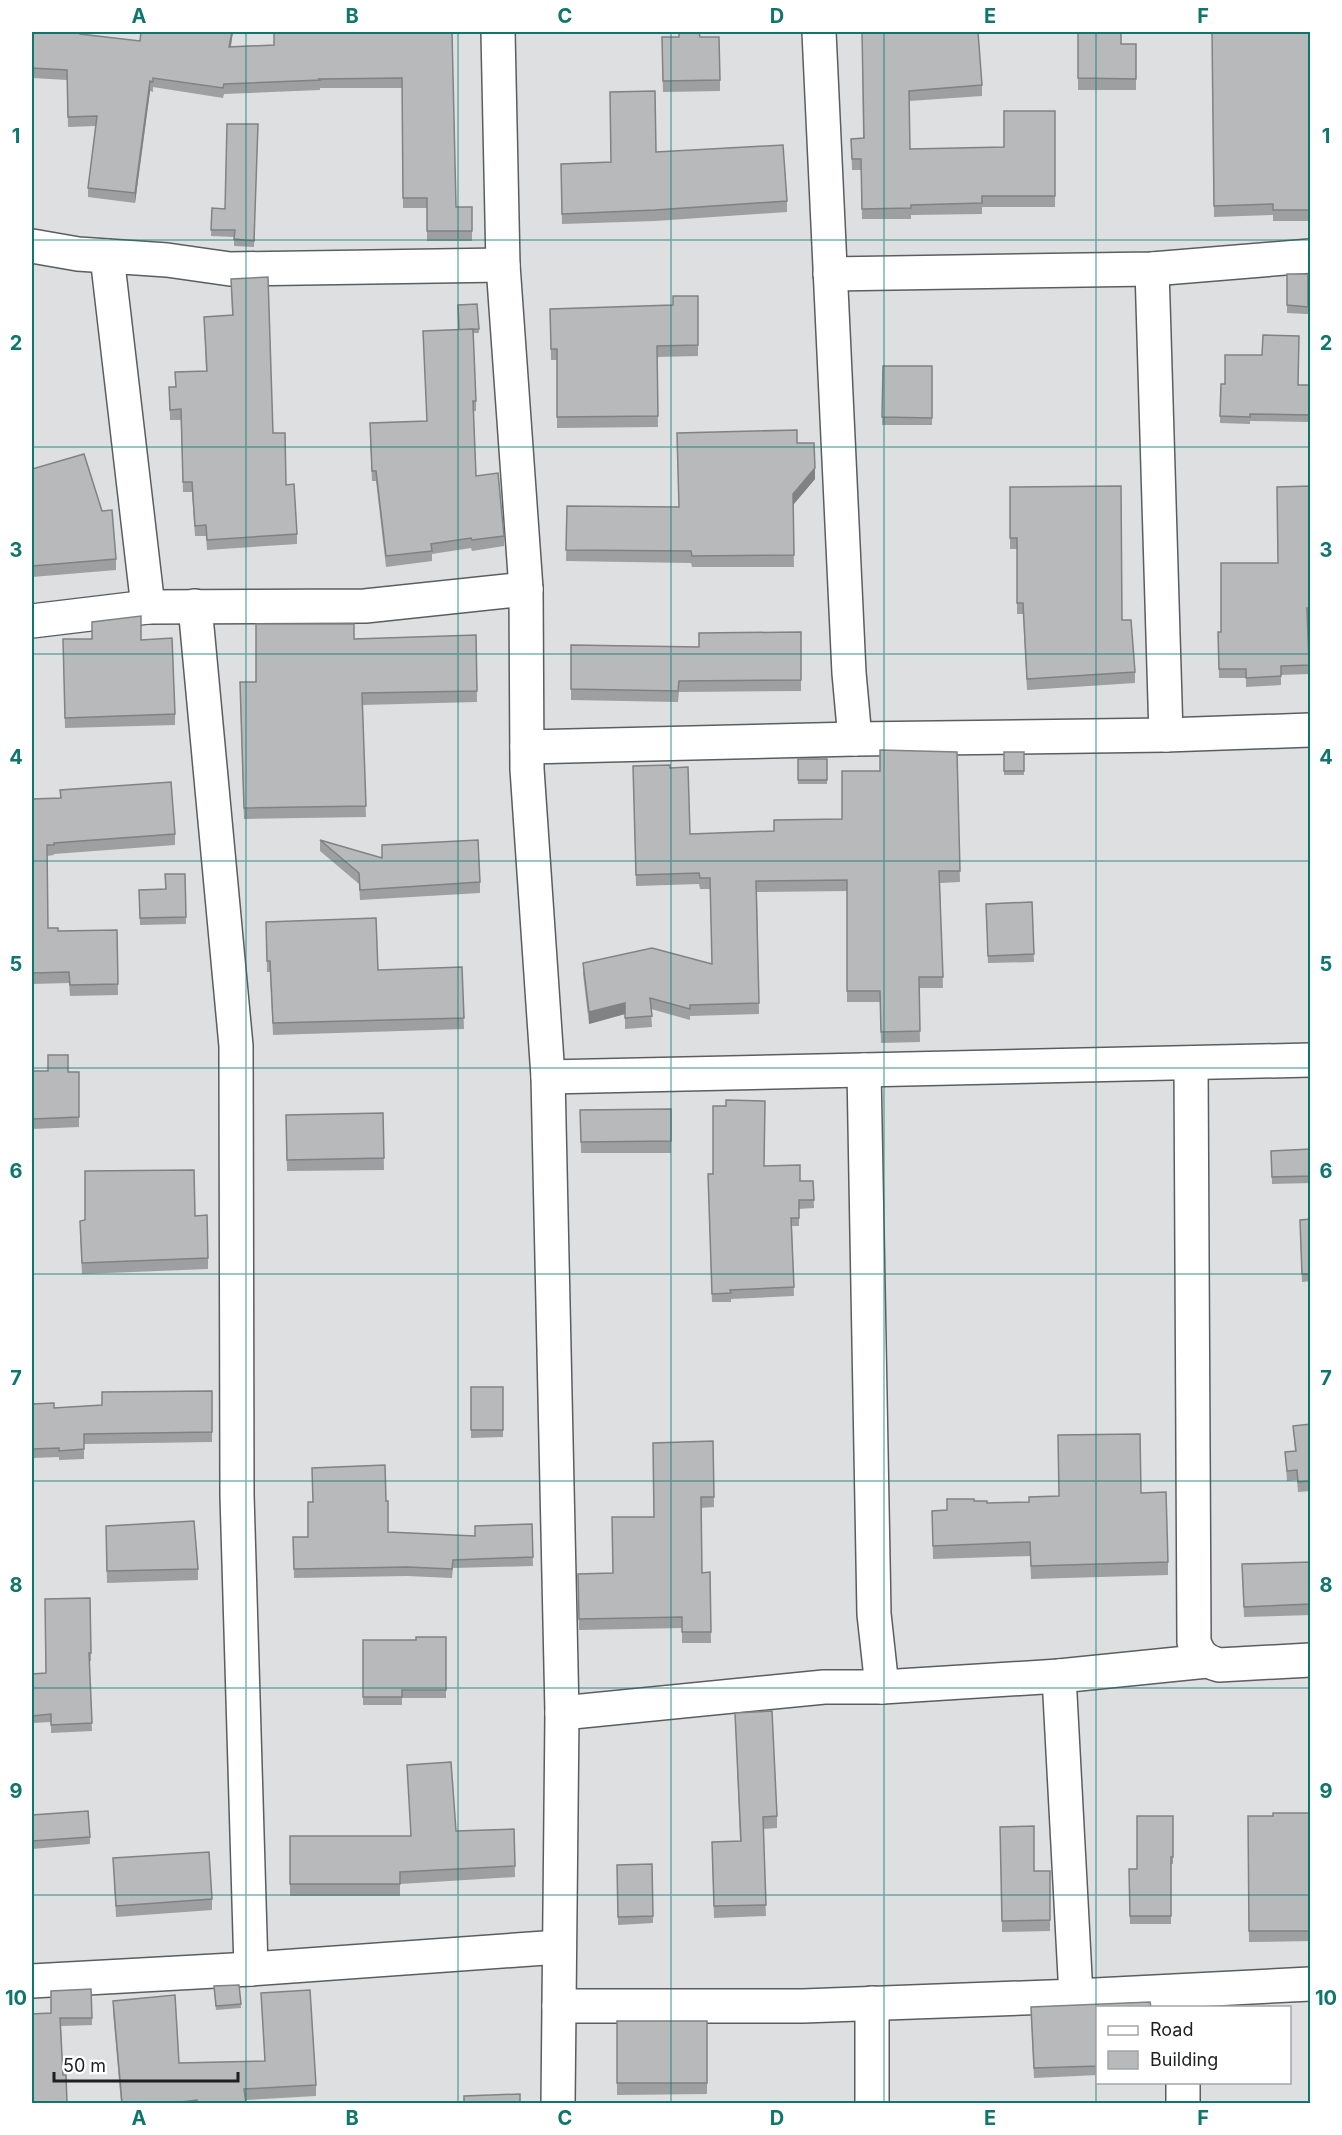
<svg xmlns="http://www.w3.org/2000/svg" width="1342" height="2135" font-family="Inter,sans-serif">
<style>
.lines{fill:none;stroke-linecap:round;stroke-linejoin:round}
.minor-casing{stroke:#5c5d5f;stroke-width:36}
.minor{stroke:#fff;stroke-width:33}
.wall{fill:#9d9fa1}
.shaded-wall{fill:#808283}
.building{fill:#b7b9bb;stroke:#808283;stroke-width:1.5}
.grid{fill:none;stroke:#0f766e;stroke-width:1.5;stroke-opacity:0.55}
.neatline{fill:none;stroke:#0f766e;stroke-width:2}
.grid-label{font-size:20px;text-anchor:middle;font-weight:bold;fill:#0f766e}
</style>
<rect width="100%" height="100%" fill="#dddfe1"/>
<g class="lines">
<!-- minor casing -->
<g class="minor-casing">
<g id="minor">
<polyline points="498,32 503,265 526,589 527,769 548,1077 562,1713 558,2104"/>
<polyline points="819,32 849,673 855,739"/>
<polyline points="32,246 78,254 167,260 230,269 503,265"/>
<polyline points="107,256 148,607"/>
<polyline points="830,274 1152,269 1310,256"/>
<polyline points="195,606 236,1046 237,1495 251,1969"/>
<polyline points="32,621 148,607 365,606 526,589"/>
<polyline points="1166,735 1310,730"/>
<polyline points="527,747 855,739 1166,735 1152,269"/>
<path d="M1191,1063L1194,1642C1199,1656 1205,1661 1219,1665L1310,1660"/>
<polyline points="548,1077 1310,1060"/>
<polyline points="882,1687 1059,1676 1207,1661"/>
<polyline points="562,1713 824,1687 882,1687 874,1614 864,1070"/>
<polyline points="32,1981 251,1969 559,1947"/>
<polyline points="1076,1996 1310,1984"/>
<polyline points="559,2006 803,2006 1076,1996 1059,1676"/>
<polyline points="1183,2082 1183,2104"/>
<polyline points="872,2104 872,2003"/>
</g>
</g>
<!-- minor -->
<use href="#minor" class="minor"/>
</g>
<!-- wall -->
<g class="wall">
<polygon points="32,32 81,32 81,34 140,41 141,32 233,32 231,46 274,45 452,32 456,207 472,207 472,241 427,241 427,208 403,208 402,88 320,88 320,90 224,94 223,98 153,87 153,92 150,91 135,203 88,197 88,188 96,126 68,127 67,80 32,78"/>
<polygon points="862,32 982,85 982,96 909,101 910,149 1004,147 1055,111 1055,207 982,207 982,214 911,215 911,219 862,219 861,170 852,170 851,139 863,138"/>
<polygon points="1078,32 1121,44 1136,44 1136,90 1078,90"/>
<polygon points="1212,32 1311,32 1311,221 1273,221 1273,215 1214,217"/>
<polygon points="700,37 720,80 720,91 663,92 662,48"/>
<polygon points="258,124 254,247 234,246 234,237 211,236 212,208 225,209"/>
<polygon points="656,152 787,201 787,212 655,221 562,224 561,164 611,162"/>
<polygon points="1287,274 1308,274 1308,314 1287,313"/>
<polygon points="231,279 286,485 297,534 297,544 207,550 206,536 195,536 192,492 183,492 181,420 170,420 169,387 176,387 206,371 204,317 232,315"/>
<polygon points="698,296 698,356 657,357 658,427 557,428 557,360 551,360 550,309 673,305"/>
<polygon points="477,304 479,333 473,333 476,401 476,411 473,411 476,476 504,536 504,546 472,551 471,548 432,554 432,561 386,567 376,481 372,481 370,434 426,421 459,330"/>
<polygon points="883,366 932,366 932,425 882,425"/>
<polygon points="1221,384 1311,385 1310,422 1250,421 1250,424 1220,423"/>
<polygon points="797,443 815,479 793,505 794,567 692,567 691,563 566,561 567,506 679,507"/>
<polygon points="32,469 116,559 116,570 32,577"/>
<polygon points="1311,486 1311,617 1308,617 1309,674 1281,675 1281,685 1246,687 1246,678 1219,678 1218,632 1221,632 1278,563"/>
<polygon points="1010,487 1122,620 1135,672 1135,683 1027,690 1023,614 1017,614 1017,549 1010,549"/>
<polygon points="801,632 801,691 679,692 678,702 571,700 571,645 699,647"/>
<polygon points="476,635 477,702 362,705 366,817 244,819 240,693 256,682 354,639"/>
<polygon points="63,639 175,714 175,725 65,728"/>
<polygon points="957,752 960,882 940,883 943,988 919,988 920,1042 881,1043 880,1002 847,1002 847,891 757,892 759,1014 690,1016 690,1020 651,1009 652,1027 625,1029 625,1014 589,1024 583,974 583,963 712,964 710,889 700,889 699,884 636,886 633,766 670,768 690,834 774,831 842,819 880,771"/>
<rect x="1004" y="752" width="20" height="23"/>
<rect x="798" y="759" width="29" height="25"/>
<polygon points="60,790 175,834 175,845 54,854 54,855 47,856 48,928 58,931 117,930 118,995 70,996 69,983 32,984 32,799 60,798"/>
<polygon points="320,840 382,858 382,845 480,882 480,893 360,900 359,884 320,851"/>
<polygon points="185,874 186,924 140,925 139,890 166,889"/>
<polygon points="1032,902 1034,962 988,963 986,904"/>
<polygon points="266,922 378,970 462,967 464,1029 273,1035 270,972 267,972"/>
<polygon points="32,1071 79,1072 79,1127 32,1129"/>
<polygon points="671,1109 671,1153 581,1153 580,1110"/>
<polygon points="383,1113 384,1170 287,1171 286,1115"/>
<polygon points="1311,1149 1311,1183 1272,1184 1271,1151"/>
<polygon points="764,1166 800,1181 813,1181 814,1208 799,1209 799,1226 792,1226 794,1296 731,1299 731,1302 712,1302 708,1174"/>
<polygon points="1311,1219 1311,1281 1302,1282 1300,1228"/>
<polygon points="80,1232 208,1258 208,1269 82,1274"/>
<polygon points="471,1387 503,1387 503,1437 471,1438"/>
<polygon points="212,1391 212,1442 84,1444 84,1459 59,1460 59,1457 32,1458 32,1404 54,1408 102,1405"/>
<polygon points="1311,1424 1311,1491 1298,1492 1297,1480 1287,1481 1285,1452 1295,1451 1293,1426"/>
<polygon points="713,1441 714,1507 701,1508 702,1573 710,1572 711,1643 682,1643 682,1628 579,1630 578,1574 613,1573 654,1517"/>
<polygon points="1141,1493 1168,1562 1168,1575 1031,1579 1030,1556 933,1559 932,1511 947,1510 974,1501 987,1503 1029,1502"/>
<polygon points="386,1501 388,1532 475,1536 532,1524 533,1566 453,1568 452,1578 407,1576 294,1578 293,1537 308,1537"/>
<polygon points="106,1537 198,1569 198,1580 107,1583"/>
<polygon points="1311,1562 1311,1615 1244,1617 1242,1564"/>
<polygon points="90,1598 91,1661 89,1661 92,1731 51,1733 51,1722 32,1723 32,1674 46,1673"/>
<polygon points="446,1637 446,1698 402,1698 402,1705 363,1705 363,1640 416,1640"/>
<polygon points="735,1713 777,1816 777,1828 763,1829 766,1916 714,1918 712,1853 740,1841"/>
<polygon points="407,1765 456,1831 514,1829 515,1877 400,1884 400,1896 290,1896 290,1836 411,1836"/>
<polygon points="1311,1813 1311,1941 1249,1942 1248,1816 1273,1816"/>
<polygon points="32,1815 90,1837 90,1844 32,1849"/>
<polygon points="1173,1816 1173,1864 1171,1864 1171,1924 1130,1924 1129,1869 1137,1869"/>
<polygon points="1000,1827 1034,1871 1050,1871 1050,1931 1002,1932"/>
<polygon points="113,1858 212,1899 212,1910 116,1917"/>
<polygon points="617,1865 653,1916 653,1923 618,1925"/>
<polygon points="239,1985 241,2008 216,2010 214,1990"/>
<polygon points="261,1993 316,2085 316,2096 245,2100 246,2103 121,2103 113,2012 113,2001 179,2063 265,2061"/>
<polygon points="1098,2007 1098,2075 1034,2078 1031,2016"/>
<polygon points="32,2014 92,2018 92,2025 61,2026 63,2075"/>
<polygon points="617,2021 707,2021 707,2094 617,2095"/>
</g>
<!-- shaded-wall -->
<g class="shaded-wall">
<polygon points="232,32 233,32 229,56 229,47"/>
<polygon points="150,81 150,91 135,203 135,193"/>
<polygon points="815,468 815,479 793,505 793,494"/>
<polygon points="625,1003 625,1014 589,1024 589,1012"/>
</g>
<!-- building -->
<g class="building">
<polygon points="32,32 80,32 80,34 140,41 141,32 232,32 229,47 274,45 274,32 452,32 456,207 472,207 472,231 427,231 427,198 403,198 402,78 319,79 320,80 224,84 223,88 153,78 153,82 150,81 135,193 88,188 97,116 68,117 67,70 32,68"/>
<polygon points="679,32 699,32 700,37 719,37 720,80 663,81 662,37 679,37"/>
<polygon points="862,32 978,32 982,85 909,91 910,149 1004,147 1004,111 1055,111 1055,196 982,196 982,203 911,205 911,208 862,209 861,159 852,159 851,139 864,138"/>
<polygon points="1078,32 1121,32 1121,44 1136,44 1136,79 1078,78"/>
<polygon points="1212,32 1311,32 1311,210 1273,210 1273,204 1214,206"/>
<polygon points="655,91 656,152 783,145 787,201 655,210 562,214 561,164 611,162 610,92"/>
<polygon points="227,124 258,124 254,241 234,239 235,230 211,230 212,208 225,209"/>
<polygon points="1287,274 1308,274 1308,307 1287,305"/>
<polygon points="268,277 273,433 285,433 286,485 294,484 297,534 207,540 206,525 195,526 192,482 183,482 181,409 170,410 169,387 176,387 175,372 207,371 204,317 233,315 231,279"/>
<polygon points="673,296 698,296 698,345 657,346 658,416 557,417 557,349 551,349 550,309 673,305"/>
<polygon points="477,304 479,329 459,330 458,305"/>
<polygon points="473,329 476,401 473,401 476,476 498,473 504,536 472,540 471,538 431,544 432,551 386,556 376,471 372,471 370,423 427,421 423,331"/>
<polygon points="1263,335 1299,336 1298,385 1311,385 1310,415 1250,414 1250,417 1220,416 1221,384 1225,384 1225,355 1262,355"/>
<polygon points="883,366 932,366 932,418 882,417"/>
<polygon points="797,430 797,443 814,443 815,468 793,494 794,555 692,556 691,551 566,550 567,506 679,507 677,433"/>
<polygon points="84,454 102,511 112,510 116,559 32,566 32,469"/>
<polygon points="1121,486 1122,620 1131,620 1135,672 1027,679 1023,603 1017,603 1017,538 1010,538 1010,487"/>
<polygon points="1311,486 1311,608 1307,608 1309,665 1281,666 1281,676 1246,678 1246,669 1219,669 1218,632 1221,632 1221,563 1278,563 1277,487"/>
<polygon points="141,616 141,640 172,638 175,714 65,718 63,639 92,639 92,622"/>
<polygon points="256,624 354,624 354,639 476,635 477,691 362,693 366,806 244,808 240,682 256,682"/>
<polygon points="801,632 801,680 679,681 678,691 571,689 571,645 699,647 699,633"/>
<polygon points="880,750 957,752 960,871 939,871 943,977 919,977 920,1031 881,1032 880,991 847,991 847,880 756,881 759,1003 690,1005 690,1009 650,998 652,1016 625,1018 625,1003 589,1012 583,963 652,948 712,964 710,878 700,878 699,873 636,875 633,766 670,765 670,768 688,767 690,834 774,831 774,820 842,819 842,771 880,771"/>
<rect x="1004" y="752" width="20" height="19"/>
<rect x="798" y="759" width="29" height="21"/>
<polygon points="171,782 175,834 54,843 54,845 47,845 48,928 58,928 58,931 117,930 118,984 70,985 69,972 32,973 32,799 61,798 60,790"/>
<polygon points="320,840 382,858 382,845 478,840 480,882 360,890 359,873"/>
<polygon points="165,874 185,874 186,917 140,918 139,890 166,889"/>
<polygon points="1032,902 1034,954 988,956 986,904"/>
<polygon points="376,918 378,970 462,967 464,1018 273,1023 270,961 267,961 266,922"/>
<polygon points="48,1055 68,1055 68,1072 79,1072 79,1117 32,1119 32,1071 48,1071"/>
<polygon points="726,1100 765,1101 764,1166 800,1165 800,1181 813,1181 814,1200 799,1200 799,1218 791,1218 794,1287 730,1290 731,1293 712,1294 708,1174 713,1174 713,1106 726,1106"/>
<polygon points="671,1109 671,1141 581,1142 580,1110"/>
<polygon points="383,1113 384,1158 287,1160 286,1115"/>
<polygon points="1311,1149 1311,1176 1272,1177 1271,1151"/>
<polygon points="194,1170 195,1216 207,1215 208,1258 82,1263 80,1221 85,1220 85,1171"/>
<polygon points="1311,1219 1311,1274 1302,1274 1300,1220"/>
<rect x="471" y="1387" width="32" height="43"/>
<polygon points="212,1391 212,1432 84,1434 84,1449 59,1451 59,1448 32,1449 32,1404 54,1403 54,1408 102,1405 102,1392"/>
<polygon points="1311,1424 1311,1481 1298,1482 1297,1470 1287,1471 1285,1452 1296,1451 1293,1426"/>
<polygon points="1140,1434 1141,1493 1166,1492 1168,1562 1031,1566 1030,1542 933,1546 932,1511 947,1510 947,1499 974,1499 974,1501 987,1501 987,1503 1029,1502 1029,1497 1059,1496 1058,1435"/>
<polygon points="713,1441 714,1497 701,1497 702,1573 710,1572 711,1632 682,1632 682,1617 579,1619 578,1574 613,1573 612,1517 654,1517 653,1443"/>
<polygon points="385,1465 386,1501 388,1501 388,1532 475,1536 475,1526 532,1524 533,1557 453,1560 452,1569 407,1567 294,1569 293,1537 308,1537 308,1502 313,1502 312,1468"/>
<polygon points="194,1521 198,1569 107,1571 106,1526"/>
<polygon points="1311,1562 1311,1604 1244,1607 1242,1564"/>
<polygon points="90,1598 91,1653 89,1653 92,1723 51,1725 51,1714 32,1716 32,1674 46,1673 45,1599"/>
<polygon points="416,1637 446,1637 446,1690 402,1690 402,1697 363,1697 363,1640 416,1640"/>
<polygon points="772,1711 777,1816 763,1817 766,1905 714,1906 712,1842 741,1841 735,1713"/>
<polygon points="451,1762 456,1831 514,1829 515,1866 400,1872 400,1884 290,1884 290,1836 411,1836 407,1765"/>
<polygon points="88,1811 90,1837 32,1841 32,1815"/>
<polygon points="1273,1813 1311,1813 1311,1931 1249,1931 1248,1816 1273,1816"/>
<polygon points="1137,1816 1173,1816 1173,1857 1171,1857 1171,1916 1130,1916 1129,1869 1137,1869"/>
<polygon points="1034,1826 1034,1871 1050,1871 1050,1920 1002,1921 1000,1827"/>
<polygon points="209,1852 212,1899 116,1906 113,1858"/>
<polygon points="652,1864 653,1916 618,1917 617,1865"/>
<polygon points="239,1985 241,2004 216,2006 214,1986"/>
<polygon points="91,1989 92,2018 60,2018 63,2075 66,2075 67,2103 32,2103 32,2014 51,2013 51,1991"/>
<polygon points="310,1990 316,2085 244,2089 246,2103 197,2103 197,2100 171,2103 122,2103 113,2001 175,1995 179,2063 265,2061 261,1993"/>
<polygon points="1150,2002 1151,2007 1098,2007 1098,2066 1034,2068 1031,2007"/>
<rect x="617" y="2021" width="90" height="62"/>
<polygon points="520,2094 520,2103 464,2103 464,2096"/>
</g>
<!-- grid -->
<path class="grid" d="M246,32V2104M458,32V2104M671,32V2104M884,32V2104M1096,32V2104M32,240H1310M32,447H1310M32,654H1310M32,861H1310M32,1068H1310M32,1274H1310M32,1481H1310M32,1688H1310M32,1895H1310"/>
<!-- border -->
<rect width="1342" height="2135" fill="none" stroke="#ffffff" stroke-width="66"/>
<!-- legend -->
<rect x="1096" y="2006" width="195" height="78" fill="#ffffff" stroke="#a5a5a6" stroke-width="1.5"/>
<rect x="1108" y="2026" width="30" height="9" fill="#ffffff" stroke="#a5a5a6" stroke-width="1.5"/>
<text x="1150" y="2036" font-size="18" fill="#1e1f20">Road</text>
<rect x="1108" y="2051" width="30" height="18" fill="#b7b9bb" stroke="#a5a5a6" stroke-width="1.5"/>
<text x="1150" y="2066" font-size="18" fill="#1e1f20">Building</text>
<!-- scale -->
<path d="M54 2072v9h184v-9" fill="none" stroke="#1e1f20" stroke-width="3"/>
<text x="63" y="2072" font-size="18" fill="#1e1f20" stroke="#ffffff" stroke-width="4.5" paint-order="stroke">50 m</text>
<rect x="33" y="33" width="1276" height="2069" class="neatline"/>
<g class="grid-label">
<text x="139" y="23">A</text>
<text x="352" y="23">B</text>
<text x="565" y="23">C</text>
<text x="777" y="23">D</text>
<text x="990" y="23">E</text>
<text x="1203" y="23">F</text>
<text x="16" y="143">1</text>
<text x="1326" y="143">1</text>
<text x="16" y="350">2</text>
<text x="1326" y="350">2</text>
<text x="16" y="557">3</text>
<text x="1326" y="557">3</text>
<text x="16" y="764">4</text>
<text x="1326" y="764">4</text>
<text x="16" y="971">5</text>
<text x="1326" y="971">5</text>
<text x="16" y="1178">6</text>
<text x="1326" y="1178">6</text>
<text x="16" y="1385">7</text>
<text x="1326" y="1385">7</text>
<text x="16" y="1592">8</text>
<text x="1326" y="1592">8</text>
<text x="16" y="1798">9</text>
<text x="1326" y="1798">9</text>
<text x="16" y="2005">10</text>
<text x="1326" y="2005">10</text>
<text x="139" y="2125">A</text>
<text x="352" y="2125">B</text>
<text x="565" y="2125">C</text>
<text x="777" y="2125">D</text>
<text x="990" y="2125">E</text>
<text x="1203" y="2125">F</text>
</g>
</svg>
